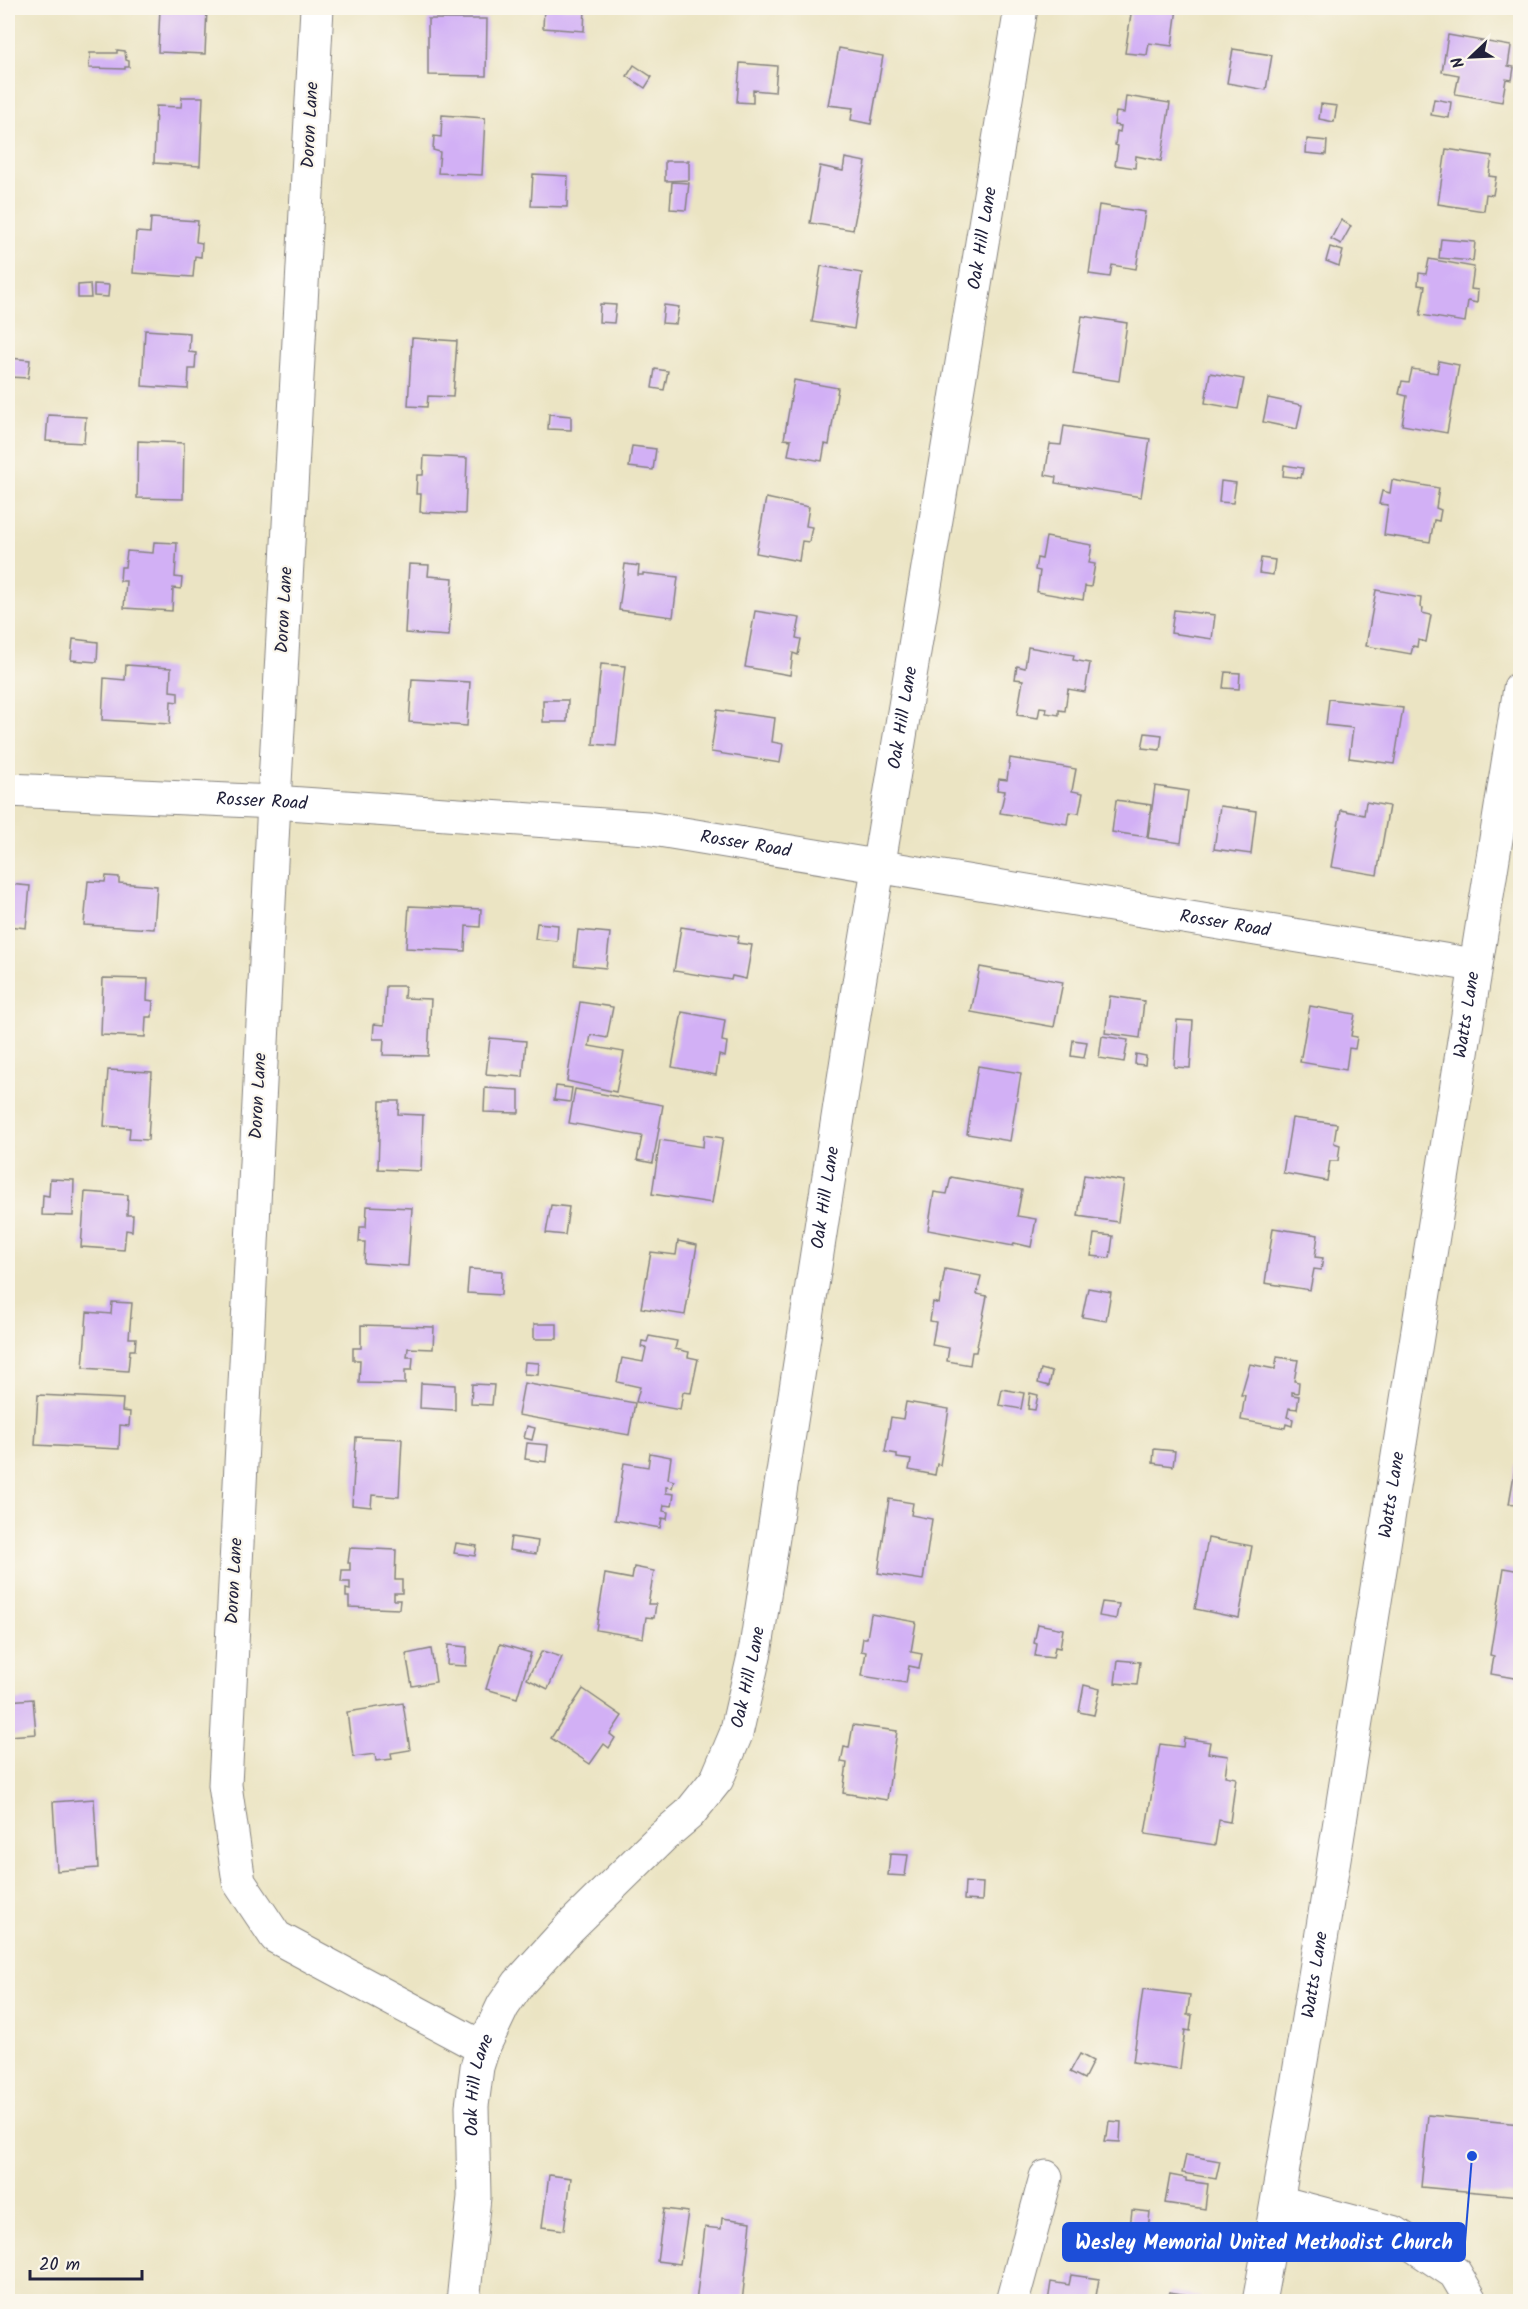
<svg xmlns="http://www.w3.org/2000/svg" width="1528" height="2309" font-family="Kalam,sans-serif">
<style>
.building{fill:#d2b0f5}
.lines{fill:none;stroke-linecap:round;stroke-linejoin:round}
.minor-casing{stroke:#86837f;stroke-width:35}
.minor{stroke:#fff;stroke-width:33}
.labels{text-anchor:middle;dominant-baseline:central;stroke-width:4.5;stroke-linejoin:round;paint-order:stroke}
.street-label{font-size:18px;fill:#22223b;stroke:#fbf7ec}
.leader{fill:none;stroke:#1d4ed8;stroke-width:2}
.callout-dot{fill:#1d4ed8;stroke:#fbf7ec;stroke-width:2}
.callout{fill:#1d4ed8;stroke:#1d4ed8;stroke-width:2}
.callout-label{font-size:20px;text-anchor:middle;font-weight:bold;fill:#fff}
</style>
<rect width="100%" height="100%" fill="#fbf7ec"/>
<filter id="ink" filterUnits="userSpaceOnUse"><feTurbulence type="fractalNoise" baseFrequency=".0167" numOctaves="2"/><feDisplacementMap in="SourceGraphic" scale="12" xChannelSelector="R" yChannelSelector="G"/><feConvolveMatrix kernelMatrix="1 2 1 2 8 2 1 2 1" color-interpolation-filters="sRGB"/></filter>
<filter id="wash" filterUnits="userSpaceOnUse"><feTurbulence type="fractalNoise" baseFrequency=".008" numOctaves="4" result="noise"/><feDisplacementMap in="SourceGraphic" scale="24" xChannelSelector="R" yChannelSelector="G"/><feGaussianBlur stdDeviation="1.35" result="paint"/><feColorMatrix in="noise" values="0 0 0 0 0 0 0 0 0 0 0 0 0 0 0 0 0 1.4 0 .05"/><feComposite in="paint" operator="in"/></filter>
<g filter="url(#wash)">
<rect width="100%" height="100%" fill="#ebe4c3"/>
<g id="blocks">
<!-- building -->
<g class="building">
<polygon points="160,8 207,8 205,54 158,52"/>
<polygon points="544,8 585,8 584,31 543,28"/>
<polygon points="1128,8 1177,8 1172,46 1149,43 1147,55 1125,53 1131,14 1127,13"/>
<polygon points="428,19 487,19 486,76 428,75"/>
<polygon points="1448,35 1511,46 1508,66 1514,67 1512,80 1506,79 1502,102 1455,94 1459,75 1442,72"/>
<polygon points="839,48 883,56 871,124 851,120 853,108 828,105"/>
<polygon points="1233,49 1272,55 1266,90 1227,83"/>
<polygon points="117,50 125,51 126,60 129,61 129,67 125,67 125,69 89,68 90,53 117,53"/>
<polygon points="740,63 777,66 775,92 753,90 753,103 737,102"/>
<polygon points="634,65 652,77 645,88 627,76"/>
<polygon points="1126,96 1170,103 1161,161 1136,156 1135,168 1115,165 1118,146 1115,145 1117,131 1120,132 1121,126 1114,125 1116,112 1124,113"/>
<polygon points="182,97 203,97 200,166 154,163 156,106 181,107"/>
<polygon points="1434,99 1451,102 1449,118 1431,115"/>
<polygon points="1321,104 1337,106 1334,122 1319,119"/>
<polygon points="442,115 485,118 482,175 438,173 440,152 433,150 434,136 441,137"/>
<polygon points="1307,139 1327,141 1326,155 1306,153"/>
<polygon points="1446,149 1492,156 1489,176 1496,177 1493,195 1486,194 1484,211 1438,204"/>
<polygon points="845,158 866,162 853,230 810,223 820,166 843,171"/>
<polygon points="665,161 689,161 689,180 665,181"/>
<polygon points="533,174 568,176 567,207 531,206"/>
<polygon points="672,182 689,183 686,210 670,209"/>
<polygon points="1099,205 1145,212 1136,269 1112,265 1110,277 1089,274"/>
<polygon points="151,218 198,221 196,242 202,243 201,257 195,256 193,277 133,273 136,232 150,233"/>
<polygon points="1341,220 1351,226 1341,244 1331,239"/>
<polygon points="1441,239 1475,242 1473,261 1439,258"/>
<polygon points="1330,247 1343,251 1339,266 1326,261"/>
<polygon points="1429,259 1474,267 1471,289 1478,290 1477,303 1468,301 1465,322 1420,315 1425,286 1418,285 1419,273 1426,274"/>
<polygon points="821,266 862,273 854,329 812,322"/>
<polygon points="90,284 91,298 78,298 78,285"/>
<polygon points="94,284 109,285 108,297 94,296"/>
<polygon points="600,304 616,305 614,323 599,322"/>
<polygon points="664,305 679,307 676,324 662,323"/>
<polygon points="1082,316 1127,323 1119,381 1073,374"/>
<polygon points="145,330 190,333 189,352 196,353 195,369 189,369 188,389 142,386"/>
<polygon points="412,338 457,341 453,397 428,396 427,407 408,406"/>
<polygon points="9,358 30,360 28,378 8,377"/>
<polygon points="1439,361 1459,365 1447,433 1402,425 1407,396 1399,394 1402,381 1409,382 1412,369 1437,373"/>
<polygon points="655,369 668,371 664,390 652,388"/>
<polygon points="1210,373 1244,379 1238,409 1205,403"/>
<polygon points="794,380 838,388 829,445 825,444 822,461 788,455 791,440 784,439"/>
<polygon points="1268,398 1302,405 1297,429 1263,422"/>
<polygon points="549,414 571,416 571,430 548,429"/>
<polygon points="48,415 86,417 84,443 46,441"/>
<polygon points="1064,426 1150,439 1141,497 1055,483 1056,477 1045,475 1050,444 1061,445"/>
<polygon points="138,441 184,443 183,499 137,498"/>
<polygon points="632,446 656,449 653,470 629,467"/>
<polygon points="424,456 467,458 465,514 420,512 421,494 416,494 417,475 423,475"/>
<polygon points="1284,465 1303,468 1301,478 1283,476"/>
<polygon points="1392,480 1439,488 1436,508 1441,510 1439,521 1434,520 1430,542 1384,535 1388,505 1379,504 1382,491 1390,493"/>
<polygon points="1221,481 1236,483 1233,503 1219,502"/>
<polygon points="766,498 809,507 806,526 812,527 809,542 802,541 799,561 756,553"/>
<polygon points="1046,537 1092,545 1089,563 1095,564 1091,587 1085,586 1083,600 1037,592 1040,571 1035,570 1037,558 1042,559"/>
<polygon points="154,542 177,543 175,577 182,578 181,589 173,588 172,611 124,608 126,581 120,581 121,567 125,567 127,551 153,553"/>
<polygon points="1261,558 1275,560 1273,575 1259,573"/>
<polygon points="409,564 429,565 428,576 453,578 449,636 405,633"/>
<polygon points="625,564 639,566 638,575 643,575 643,573 678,577 673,617 619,610"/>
<polygon points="1376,590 1421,598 1420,607 1423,608 1422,613 1431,615 1426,642 1418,640 1417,647 1413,646 1411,654 1366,646"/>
<polygon points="1174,610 1215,615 1212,639 1171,633"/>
<polygon points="755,611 800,618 796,638 801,639 798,655 793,653 790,675 745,667"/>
<polygon points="73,639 98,642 97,662 71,660"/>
<polygon points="1028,647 1074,655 1073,660 1090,663 1085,692 1068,689 1065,711 1059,710 1059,715 1046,713 1047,708 1040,707 1038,718 1017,715 1023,680 1015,679 1017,666 1025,668"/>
<polygon points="601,664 625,666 616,746 593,744"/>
<polygon points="126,665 171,668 170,691 178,692 178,702 171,701 170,724 102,720 104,678 125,680"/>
<polygon points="1225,672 1240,673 1239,689 1223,688"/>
<polygon points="412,679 470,682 467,726 409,722"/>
<polygon points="1329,699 1403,708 1394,764 1349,758 1353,728 1326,725"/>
<polygon points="543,700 568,700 567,722 543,722"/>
<polygon points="717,710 775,718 772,742 783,744 780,763 711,752"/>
<polygon points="1145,733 1162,735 1160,750 1142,748"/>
<polygon points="1010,758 1076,769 1072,791 1083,793 1079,813 1069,812 1067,824 1000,813 1005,791 997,790 999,779 1007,780"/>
<polygon points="1155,786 1188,791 1181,843 1148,838"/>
<polygon points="1116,800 1151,805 1147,837 1112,832"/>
<polygon points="1366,802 1389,806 1377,875 1331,867 1341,810 1364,815"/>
<polygon points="1220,806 1256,811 1251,854 1214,849"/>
<polygon points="106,876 119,877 119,883 157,886 154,929 84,925 88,881 105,882"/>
<polygon points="8,884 30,886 26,928 8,926"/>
<polygon points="409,906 481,909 480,927 466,926 465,951 406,948"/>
<polygon points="537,923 558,925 557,941 535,939"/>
<polygon points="681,927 739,936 737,943 752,945 746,979 732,976 731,980 674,971"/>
<polygon points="578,930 610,933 606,968 574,965"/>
<polygon points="980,967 1063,982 1054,1027 971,1012"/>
<polygon points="103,978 148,979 147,1000 153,1001 152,1017 146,1017 145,1037 101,1035"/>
<polygon points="386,986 405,986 404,998 431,999 428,1056 383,1055 384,1039 373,1039 374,1024 384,1025"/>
<polygon points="1110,996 1144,1001 1140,1038 1105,1033"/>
<polygon points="580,1002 613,1007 607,1038 591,1035 589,1046 624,1052 616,1092 567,1081"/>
<polygon points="1310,1006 1355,1014 1351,1036 1357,1037 1355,1049 1349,1048 1346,1070 1300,1062"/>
<polygon points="682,1012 725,1020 722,1041 727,1042 725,1057 719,1055 716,1075 672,1067"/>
<polygon points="1177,1020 1193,1021 1190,1068 1174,1067"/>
<polygon points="1102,1036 1128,1040 1124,1062 1099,1058"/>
<polygon points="490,1038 526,1041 523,1077 486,1074"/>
<polygon points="1073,1040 1087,1042 1084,1058 1071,1056"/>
<polygon points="1136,1054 1146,1056 1145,1065 1135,1064"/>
<polygon points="978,1066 1021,1073 1010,1141 967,1134"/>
<polygon points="108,1070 152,1072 148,1140 129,1139 130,1128 104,1126"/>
<polygon points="556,1086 572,1088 570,1102 554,1100"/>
<polygon points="485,1088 519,1090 519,1113 484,1112"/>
<polygon points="575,1089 663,1105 653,1163 637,1160 642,1136 569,1123"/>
<polygon points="380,1101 399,1101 398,1114 423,1115 421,1171 378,1169"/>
<polygon points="1292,1118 1337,1124 1334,1143 1340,1145 1338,1161 1330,1161 1327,1181 1283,1173"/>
<polygon points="704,1135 723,1138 712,1203 652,1194 660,1140 703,1147"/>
<polygon points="1084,1175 1124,1181 1118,1222 1078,1216"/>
<polygon points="951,1177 1022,1190 1017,1216 1036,1219 1031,1247 1014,1243 1013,1246 928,1230 934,1192 947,1194"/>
<polygon points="50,1179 74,1180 73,1216 42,1215 43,1195 49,1196"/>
<polygon points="85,1192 128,1195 127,1215 133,1215 132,1231 126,1230 124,1250 81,1247"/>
<polygon points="551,1205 569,1207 565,1235 546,1233"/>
<polygon points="367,1206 412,1208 408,1266 364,1263 365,1242 359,1242 360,1227 366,1227"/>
<polygon points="1273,1228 1318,1235 1315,1257 1323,1258 1321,1270 1314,1269 1310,1290 1265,1283"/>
<polygon points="1094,1234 1113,1236 1110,1258 1091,1256"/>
<polygon points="678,1241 697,1245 685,1315 641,1308 651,1252 676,1255"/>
<polygon points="469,1269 502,1271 501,1295 467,1293"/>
<polygon points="945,1269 981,1276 977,1294 987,1296 976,1352 972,1352 970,1365 947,1361 949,1348 932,1345 936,1322 930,1321 933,1302 939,1304"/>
<polygon points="1088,1288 1111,1292 1106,1321 1082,1317"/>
<polygon points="112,1302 132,1303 129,1338 136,1338 135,1350 130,1350 128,1371 83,1368 87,1312 111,1314"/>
<rect x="534" y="1324" width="23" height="15"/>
<polygon points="361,1325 434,1327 433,1349 408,1348 407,1357 413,1357 412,1370 405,1370 405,1384 359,1383 360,1360 353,1360 353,1348 361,1348"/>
<polygon points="649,1336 677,1341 675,1349 689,1352 688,1357 698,1359 691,1393 683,1392 680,1410 636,1402 640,1387 617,1382 622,1358 643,1362 646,1348 641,1347 642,1341 647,1342"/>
<polygon points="1277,1357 1298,1360 1294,1381 1299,1382 1298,1393 1292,1392 1292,1395 1299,1396 1297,1409 1289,1408 1287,1417 1293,1419 1292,1426 1286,1424 1285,1428 1241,1420 1245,1395 1241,1395 1250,1364 1275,1369"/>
<polygon points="525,1362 539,1363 538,1375 524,1374"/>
<polygon points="1041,1369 1052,1372 1049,1386 1038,1383"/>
<polygon points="421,1383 455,1385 455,1410 420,1408"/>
<polygon points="524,1383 635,1403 629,1435 518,1415"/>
<polygon points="472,1384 494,1385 492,1405 471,1404"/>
<polygon points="1002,1389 1024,1393 1021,1409 999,1405"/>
<polygon points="1030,1393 1038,1395 1035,1410 1028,1409"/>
<polygon points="38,1395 123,1399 122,1411 130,1412 129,1426 120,1425 119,1449 35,1445"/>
<polygon points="906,1402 949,1409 940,1465 937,1464 935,1475 909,1470 911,1460 897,1458 897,1454 885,1452 891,1417 903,1419"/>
<polygon points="527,1426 535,1428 532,1440 524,1438"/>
<polygon points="356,1437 402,1439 399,1497 372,1495 371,1507 352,1505"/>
<polygon points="527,1443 548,1445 546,1462 525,1459"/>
<polygon points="1154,1449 1175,1451 1173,1466 1153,1463"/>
<polygon points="650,1453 671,1457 668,1479 674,1481 672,1488 666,1487 666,1493 674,1494 672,1506 664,1505 663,1511 668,1512 667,1519 662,1518 660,1528 615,1520 624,1463 648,1467"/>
<polygon points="1516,1463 1520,1464 1520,1506 1509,1504"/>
<polygon points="889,1499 913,1503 911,1515 932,1519 923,1580 878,1573"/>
<polygon points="511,1537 538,1541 536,1554 509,1550"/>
<polygon points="1208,1538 1252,1546 1239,1618 1195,1609"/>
<polygon points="456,1543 477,1546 475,1556 454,1553"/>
<polygon points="350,1548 396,1550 395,1580 402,1580 402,1593 394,1593 394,1600 400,1600 399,1609 349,1607 349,1597 346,1597 346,1589 350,1590 350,1582 341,1582 342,1570 350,1570 350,1563 348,1563"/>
<polygon points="634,1567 654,1571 648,1604 656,1604 654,1618 646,1617 643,1638 596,1630 605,1574 632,1579"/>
<polygon points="1504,1568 1520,1571 1520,1679 1491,1674 1494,1656 1490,1655"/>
<polygon points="1102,1602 1119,1604 1116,1619 1099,1616"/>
<polygon points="871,1614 916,1622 911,1652 922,1654 919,1668 909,1666 906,1683 862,1676 866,1652 861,1651 863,1638 867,1638"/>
<polygon points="1038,1624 1063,1629 1060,1648 1055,1647 1053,1658 1035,1656 1037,1644 1034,1643"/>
<polygon points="500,1644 531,1653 517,1698 486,1689"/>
<polygon points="448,1645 467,1647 466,1666 447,1665"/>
<polygon points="431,1649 436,1682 412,1686 406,1654"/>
<polygon points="542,1651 562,1657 548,1689 527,1679"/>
<polygon points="1118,1660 1140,1662 1137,1685 1115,1683"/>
<polygon points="1084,1685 1100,1689 1094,1715 1079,1712"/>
<polygon points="583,1689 622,1716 610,1734 615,1738 609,1748 604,1744 590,1764 551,1738"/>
<polygon points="33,1699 36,1734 8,1736 8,1701"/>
<polygon points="403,1703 410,1750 391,1753 392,1759 376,1761 375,1754 353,1757 347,1712"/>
<polygon points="853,1725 897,1731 887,1800 843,1793 847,1763 841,1762 844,1747 849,1748"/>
<polygon points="1184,1738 1210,1742 1208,1753 1228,1756 1225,1776 1236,1778 1230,1822 1219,1820 1215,1845 1145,1834 1160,1744 1183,1747"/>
<polygon points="94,1799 98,1868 57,1871 53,1802"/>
<polygon points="890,1854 908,1855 905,1876 888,1875"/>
<polygon points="965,1882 983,1883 982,1901 964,1900"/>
<polygon points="1143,1989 1190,1995 1187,2015 1192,2015 1190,2031 1185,2030 1180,2069 1133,2062"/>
<polygon points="1080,2054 1093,2061 1084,2079 1070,2072"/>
<polygon points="1428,2115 1520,2124 1520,2196 1421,2187"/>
<polygon points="1109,2121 1121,2122 1120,2142 1104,2141 1105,2136 1107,2136"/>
<polygon points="1186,2155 1220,2161 1216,2179 1182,2173"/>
<polygon points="549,2175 571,2178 564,2230 542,2227"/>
<polygon points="1170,2175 1186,2178 1186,2181 1208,2184 1205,2209 1165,2203"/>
<polygon points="664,2209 688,2212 680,2264 657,2261"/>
<polygon points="1132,2210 1150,2212 1147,2238 1129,2236"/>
<polygon points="722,2218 751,2222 742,2302 696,2302 705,2227 721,2229"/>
<polygon points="1071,2275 1099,2279 1095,2302 1048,2302 1051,2282 1069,2285"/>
<polygon points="1169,2292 1200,2297 1200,2302 1168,2302"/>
</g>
</g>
</g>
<g filter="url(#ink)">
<use href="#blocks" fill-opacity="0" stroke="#86837f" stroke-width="1.5"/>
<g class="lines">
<!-- minor casing -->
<g class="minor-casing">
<g id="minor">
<polyline points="317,8 274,802 225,1785 239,1882 276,1937 483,2048"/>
<path id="s1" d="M8,790L274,802L647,828L1474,965"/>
<polyline points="1278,2202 1395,2233 1455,2273 1472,2302"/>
<path id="s2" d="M463,2302L474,2197L472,2106L477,2067L483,2048L503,2006L519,1983L570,1927L662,1837L689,1814L717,1779L736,1734L756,1647L857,995L1021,8"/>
<polyline points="1012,2302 1046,2177"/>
<path id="s3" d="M1259,2302C1288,2148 1312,1994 1337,1840C1400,1456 1456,1071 1520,688"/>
</g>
</g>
<!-- minor -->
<use href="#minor" class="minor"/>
</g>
</g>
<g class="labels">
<!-- street labels -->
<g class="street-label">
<text transform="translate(311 125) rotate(-87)">Doron Lane</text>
<text stroke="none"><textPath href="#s2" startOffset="2180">Oak Hill Lane</textPath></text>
<text transform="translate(285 610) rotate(-87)">Doron Lane</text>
<text stroke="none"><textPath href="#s2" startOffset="1694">Oak Hill Lane</textPath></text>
<text stroke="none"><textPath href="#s1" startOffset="254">Rosser Road</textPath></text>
<text stroke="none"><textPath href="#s1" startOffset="740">Rosser Road</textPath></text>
<text stroke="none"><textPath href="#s1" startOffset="1226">Rosser Road</textPath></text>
<text stroke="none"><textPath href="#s3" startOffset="1304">Watts Lane</textPath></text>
<text transform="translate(259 1096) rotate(-87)">Doron Lane</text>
<text stroke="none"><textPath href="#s2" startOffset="1208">Oak Hill Lane</textPath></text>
<text stroke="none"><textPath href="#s3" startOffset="818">Watts Lane</textPath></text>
<text transform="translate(235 1581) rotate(-87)">Doron Lane</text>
<text stroke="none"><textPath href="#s2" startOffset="722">Oak Hill Lane</textPath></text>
<text stroke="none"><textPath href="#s3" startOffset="332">Watts Lane</textPath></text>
<text stroke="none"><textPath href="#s2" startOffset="218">Oak Hill Lane</textPath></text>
</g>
</g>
<!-- callouts -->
<path class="leader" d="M1472 2156L1465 2242"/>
<circle class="callout-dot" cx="1472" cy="2156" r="6"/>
<rect class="callout" x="1063" y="2223" width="402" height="38" rx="6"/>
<g class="callout-label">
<text x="1264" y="2249">Wesley Memorial United Methodist Church</text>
</g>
<!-- margin -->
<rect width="1528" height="2309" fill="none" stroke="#fbf7ec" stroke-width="30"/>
<!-- north arrow -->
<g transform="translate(1471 57) rotate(247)" stroke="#fbf7ec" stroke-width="4.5" paint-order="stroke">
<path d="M0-4.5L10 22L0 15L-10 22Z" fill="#22223b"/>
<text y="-9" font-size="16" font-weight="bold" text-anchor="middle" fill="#22223b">N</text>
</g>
<!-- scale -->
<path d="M30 2270v9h112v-9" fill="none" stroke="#22223b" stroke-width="3"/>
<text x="39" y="2270" font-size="18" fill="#22223b" stroke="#fbf7ec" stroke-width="4.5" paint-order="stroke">20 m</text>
</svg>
